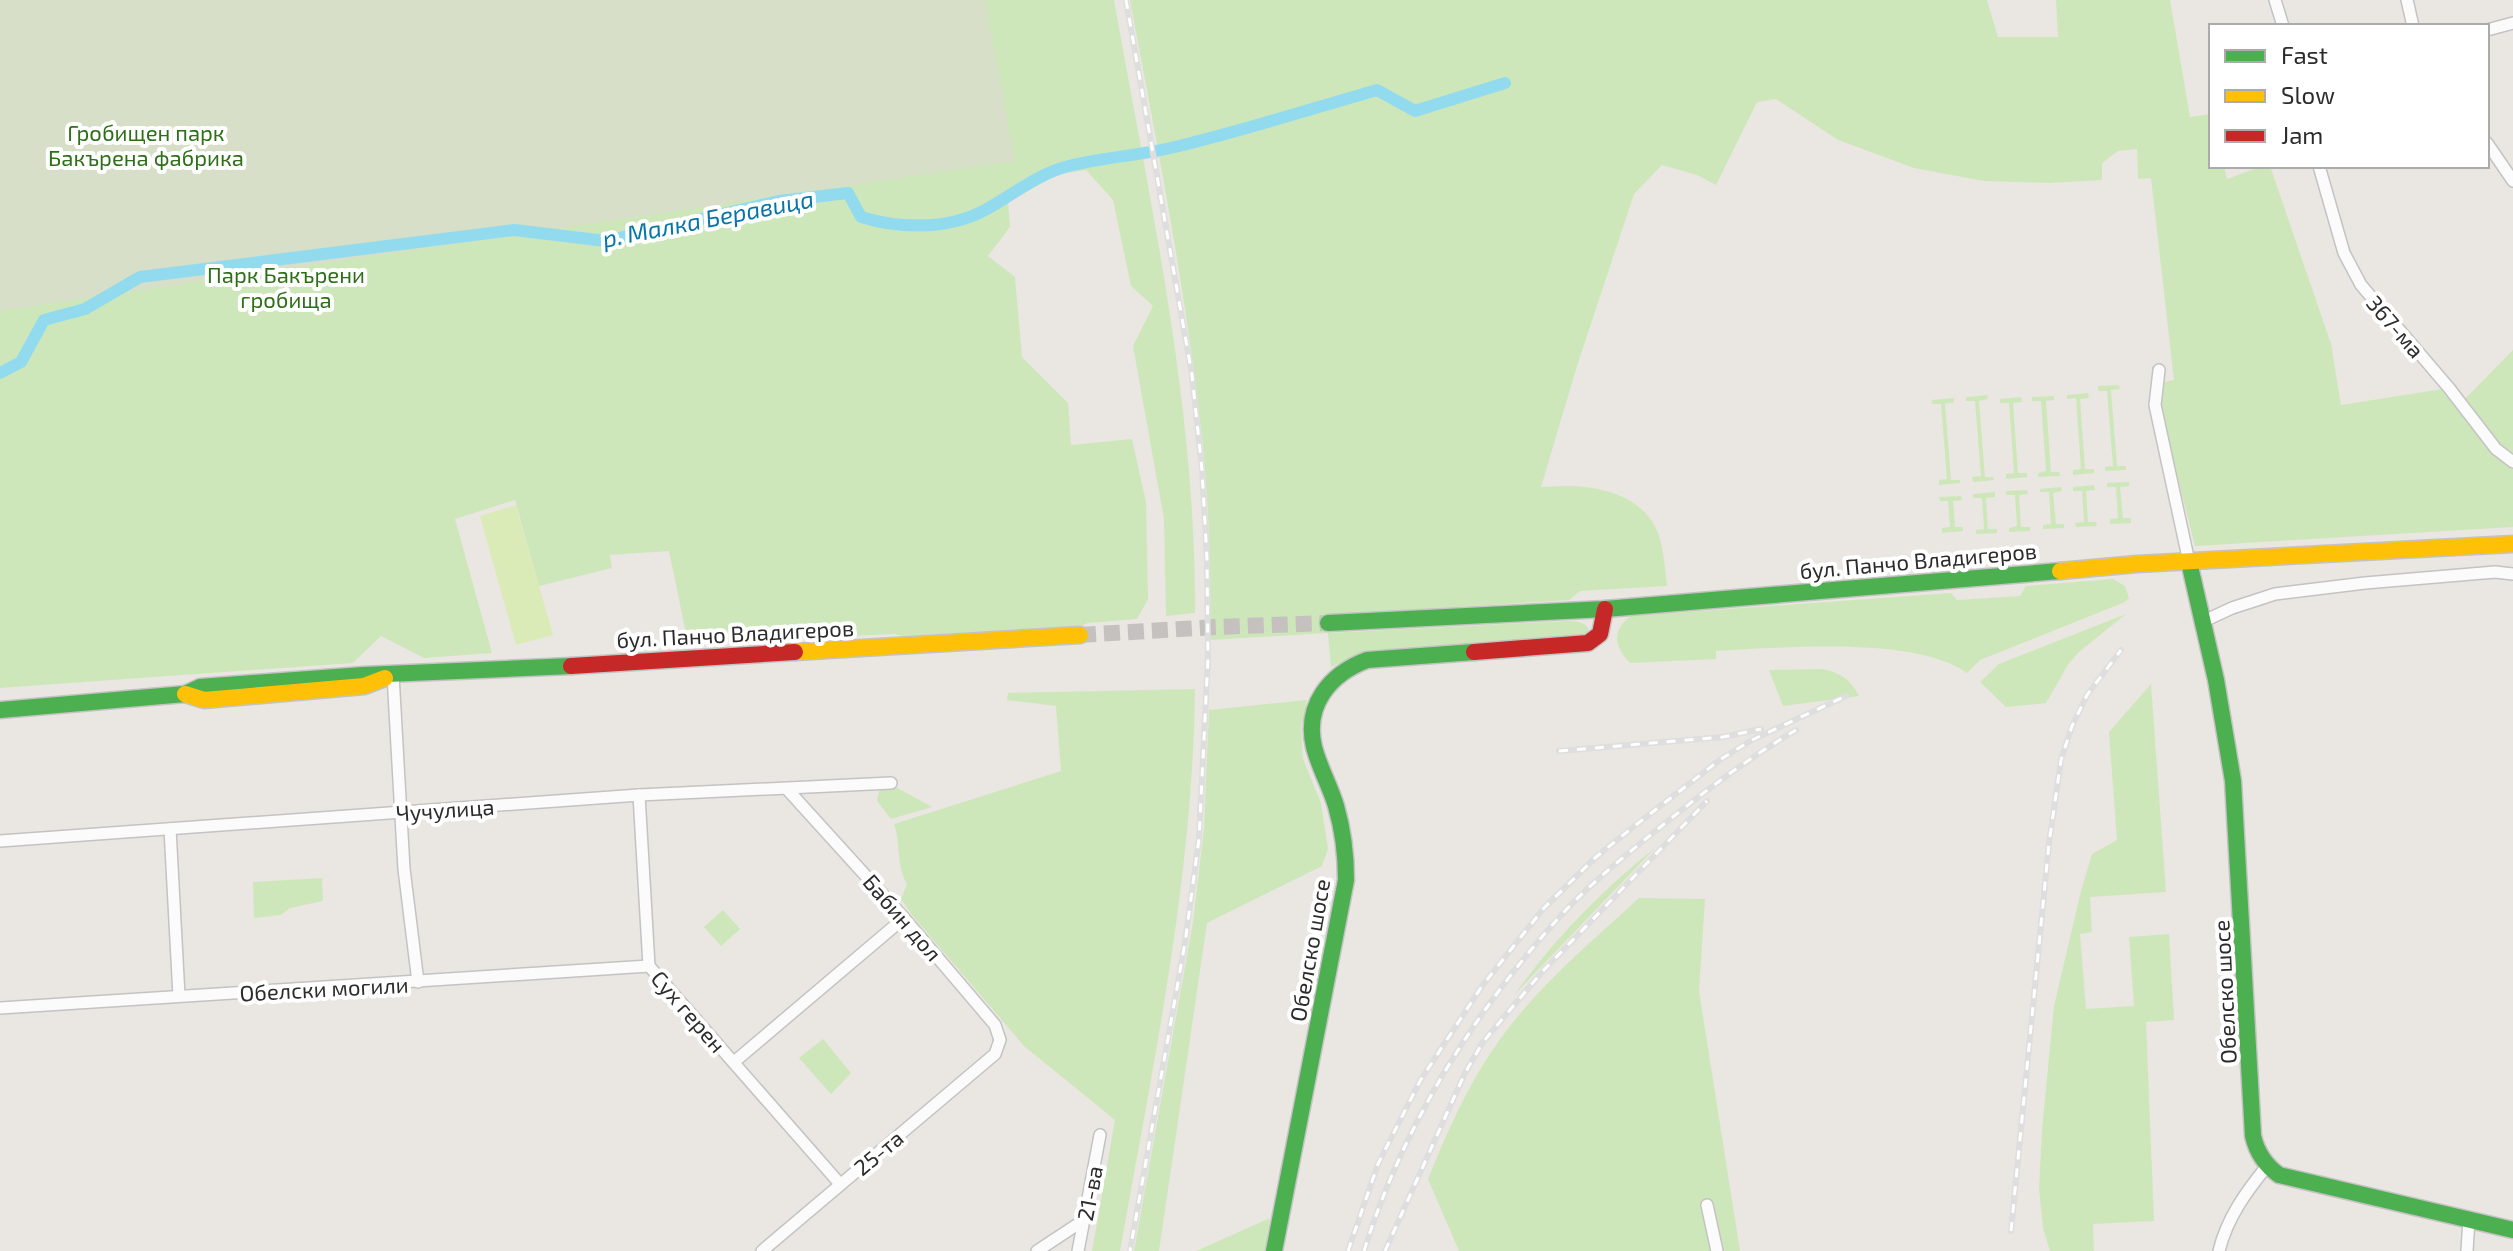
<svg xmlns="http://www.w3.org/2000/svg" width="2513" height="1251" font-family="'Exo 2',sans-serif">
<style>
.green{fill:#cee7ba}
.cemetery{fill:#d7dfc9}
.pitch{fill:#daebb7}
.lines{fill:none;stroke-linecap:round;stroke-linejoin:round}
.canal{stroke:#92dbef;stroke-width:12}
.secondary-tunnel{stroke:#c4c1be;stroke-width:16;stroke-dasharray:16 8;stroke-linecap:butt}
.street-casing{stroke:#c4c3c3;stroke-width:14}
.fast-casing{stroke:#c4c3c3;stroke-width:19}
.slow-casing{stroke:#c4c3c3;stroke-width:19}
.jam-casing{stroke:#c4c3c3;stroke-width:19}
.street{stroke:#fcfbfb;stroke-width:11}
.fast{stroke:#4caf50;stroke-width:16}
.slow{stroke:#ffc107;stroke-width:16}
.jam{stroke:#c62828;stroke-width:16}
.rail-casing{stroke:#dededf;stroke-width:6}
.rail{stroke:#fff;stroke-width:3;stroke-dasharray:9;stroke-linecap:butt}
.labels{text-anchor:middle;dominant-baseline:central;stroke-width:8;stroke-linejoin:round;paint-order:stroke}
.park-label{font-size:22px;fill:#2d6f17;stroke:#fff}
.street-label{font-size:22px;fill:#2c2c2c;stroke:#fff}
.water-label{font-size:24px;font-style:italic;fill:#0776a6;stroke:#fff}
</style>
<rect width="100%" height="100%" fill="#eae6e2"/>
<!-- green -->
<g class="green">
<path d="M0,0H1114C1150,203 1196,405 1195,613L1166,616L1164,519L1133,346L1153,306L1131,286L1113,200L1086,170L1059,174L1008,202L1010,227L988,256L1015,277L1022,357L1068,403L1071,445L1132,439L1146,502L1148,599L1137,619L1088,623L1079,627L902,636L895,634L688,643L669,551L610,555L612,568L539,586L515,500L455,519L492,653L424,658L381,636L353,663L0,688Z"/>
<path d="M1130,0H1987L1998,37H2058L2056,0H2170L2190,117L2211,114V166H2224L2227,179L2262,166H2270L2331,344L2341,405L2449,388L2461,403L2513,350V527L2195,546L2154,384L2174,380L2151,178L2138,179L2137,149L2118,151L2102,163V180L2049,183L1984,181L1914,168L1838,140L1776,99L1757,102L1716,185L1697,175L1662,165L1634,194L1577,366L1541,487C1549,487 1557,486 1566,486C1603,486 1646,497 1659,536C1664,551 1665,570 1667,586L1580,591L1569,600L1328,615L1329,633L1568,621C1577,621 1584,622 1589,629L1586,634L1579,637L1400,648L1362,653L1331,667L1328,633L1210,640C1211,567 1209,493 1200,421C1184,280 1156,139 1130,0Z"/>
<polygon points="2119,385 2120,389 2111,390 2117,466 2126,466 2126,470 2105,471 2105,467 2113,466 2107,391 2098,391 2098,386"/>
<polygon points="2088,393 2089,398 2080,399 2085,469 2094,469 2094,473 2073,475 2073,470 2081,469 2076,398 2067,399 2067,395"/>
<polygon points="1987,395 1988,399 1979,401 1985,477 1993,477 1994,480 1973,482 1972,477 1981,476 1975,401 1966,401 1966,397"/>
<polygon points="2054,396 2054,400 2046,401 2051,472 2059,472 2060,476 2038,477 2038,473 2046,471 2041,401 2032,401 2032,397"/>
<polygon points="2021,397 2022,402 2013,403 2018,473 2027,473 2027,477 2006,479 2006,474 2014,473 2009,403 2000,403 2000,399"/>
<polygon points="1954,398 1954,402 1945,404 1951,480 1960,480 1960,483 1939,485 1939,480 1947,479 1941,404 1932,404 1932,400"/>
<polygon points="2129,482 2129,486 2120,487 2123,518 2131,518 2131,523 2110,524 2110,519 2118,518 2116,487 2107,487 2107,483"/>
<polygon points="2094,485 2095,490 2086,491 2088,522 2096,522 2097,526 2076,527 2075,523 2084,522 2082,491 2073,491 2073,487"/>
<polygon points="2061,487 2062,491 2053,493 2056,524 2064,524 2064,528 2043,529 2043,525 2051,524 2049,492 2040,492 2040,489"/>
<polygon points="2027,490 2028,494 2019,495 2021,527 2030,527 2030,531 2009,532 2009,528 2017,526 2015,495 2006,495 2006,491"/>
<polygon points="1995,492 1995,497 1986,498 1988,529 1997,529 1997,533 1976,534 1976,530 1984,529 1982,498 1973,498 1973,494"/>
<polygon points="1961,496 1962,500 1953,501 1955,527 1963,527 1963,531 1942,533 1942,528 1950,527 1948,501 1940,501 1939,497"/>
<path d="M2113,579L2125,586L2129,598L2125,602L1980,660L1967,673C1915,635 1779,648 1716,651V659L1630,663C1614,647 1611,630 1631,616L1951,593L1957,600L2020,596L2026,586Z"/>
<polygon points="2126,614 2079,652 2069,663 2046,703 2006,707 1980,682 1999,664"/>
<path d="M1821,669C1840,672 1850,679 1859,696L1783,706L1769,670Z"/>
<polygon points="2151,684 2166,892 2090,897 2092,932 2080,934 2086,1009 2134,1006 2129,937 2169,934 2174,1020 2146,1022 2154,1221 2093,1224 2094,1251 2050,1251 2043,1228 2039,1189 2042,1130 2054,1006 2081,891 2092,854 2117,840 2109,732"/>
<path d="M1195,689C1193,878 1153,1065 1120,1251H1092L1115,1120L1024,1046L912,915L901,899L907,884C896,865 901,844 894,824L1061,771L1056,706L1007,700L1008,693Z"/>
<polygon points="1307,700 1301,727 1303,759 1321,803 1328,849 1322,866 1207,923 1159,1251 1134,1251 1193,922 1204,829 1209,710"/>
<polygon points="894,786 932,807 891,819 877,801 880,788"/>
<path d="M1655,848L1515,994C1555,938 1602,890 1655,848Z"/>
<polygon points="322,878 323,901 290,908 281,915 254,918 253,882"/>
<path d="M1639,898L1705,899L1699,991L1740,1251H1459L1428,1179C1446,1135 1466,1088 1494,1048C1533,990 1588,945 1639,898Z"/>
<polygon points="723,910 740,929 721,946 704,927"/>
<polygon points="823,1039 851,1073 831,1094 799,1058"/>
<polygon points="1270,1218 1265,1251 1196,1251"/>
</g>
<!-- cemetery -->
<polygon class="cemetery" points="0,0 985,0 1015,161 0,311"/>
<!-- pitch -->
<polygon class="pitch" points="516,505 553,635 516,645 480,516"/>
<g class="lines">
<!-- canal -->
<path class="canal" d="M0,373L21,362L44,320L85,309L140,277L514,230L606,241L779,201L848,193L861,217C900,229 948,230 985,210C1011,196 1036,175 1065,167C1102,157 1141,156 1179,146C1245,130 1311,109 1377,90L1415,111L1505,83"/>
<!-- secondary-tunnel -->
<polyline class="secondary-tunnel" points="1080,635 1215,627 1328,623"/>
<!-- street casing -->
<g class="street-casing">
<g id="street">
<polyline points="2275,0 2283,26"/>
<polyline points="2407,0 2413,26"/>
<polyline points="2487,30 2513,23"/>
<polyline points="2487,143 2513,181"/>
<polyline points="2319,166 2344,253 2361,285 2449,388 2496,449 2513,462"/>
<polyline points="2159,370 2155,405 2189,562"/>
<polyline points="2202,622 2232,608 2275,594 2365,583 2495,572 2513,574"/>
<polyline points="393,675 404,869 418,982"/>
<polyline points="639,795 649,966 840,1184"/>
<polyline points="170,829 179,996"/>
<polyline points="0,841 639,795 891,783"/>
<polyline points="0,1008 649,966"/>
<polyline points="734,1062 904,918"/>
<polyline points="1707,1205 1717,1251"/>
<polyline points="762,1251 995,1054 1000,1040 995,1025 904,918 787,789"/>
<polyline points="1037,1251 1084,1220"/>
<polyline points="1078,1251 1100,1135"/>
<path d="M2219,1251C2227,1218 2246,1192 2267,1166"/>
<polyline points="2467,1251 2469,1219"/>
</g>
</g>
<!-- fast casing -->
<g class="fast-casing">
<g id="fast">
<path d="M2189,562L2216,680L2233,781L2253,1136C2257,1153 2265,1165 2279,1175L2513,1230"/>
<polyline points="1328,623 1605,609 2060,571"/>
<polyline points="0,710 185,694 200,687 363,675 571,666"/>
<path d="M1274,1251L1346,880C1346,855 1343,830 1336,806C1330,786 1319,767 1314,747C1304,705 1330,674 1367,660L1474,652"/>
</g>
</g>
<!-- slow casing -->
<g class="slow-casing">
<g id="slow">
<polyline points="2060,571 2137,564 2513,544"/>
<polyline points="795,652 1080,635"/>
<polyline points="185,694 204,700 364,686 385,678"/>
</g>
</g>
<!-- jam casing -->
<g class="jam-casing">
<g id="jam">
<polyline points="1474,652 1588,643 1600,634 1605,609"/>
<polyline points="571,666 795,652"/>
</g>
</g>
<!-- street -->
<use href="#street" class="street"/>
<!-- fast -->
<use href="#fast" class="fast"/>
<!-- slow -->
<use href="#slow" class="slow"/>
<!-- jam -->
<use href="#jam" class="jam"/>
<!-- rail casing -->
<g class="rail-casing">
<g id="rail">
<polyline points="1126,0 1192,375 1202,470 1207,559 1208,658 1199,839 1185,943 1130,1251"/>
<polyline points="1559,751 1723,737 1761,729"/>
<polyline points="2011,1231 2049,843 2061,760 2072,726 2087,695 2121,650"/>
<polyline points="1348,1251 1378,1164 1420,1081 1482,986 1544,908 1596,857 1632,828 1721,759 1752,740 1846,696"/>
<path d="M1364,1251C1402,1129 1470,1018 1554,923C1585,888 1622,858 1658,829C1702,793 1747,759 1796,730"/>
<polyline points="1385,1251 1465,1073 1483,1042 1542,972 1707,801"/>
</g>
</g>
<!-- rail -->
<use href="#rail" class="rail"/>
</g>
<g class="labels">
<!-- park labels -->
<g class="park-label">
<text x="146" y="132">Гробищен парк<tspan x="146" dy="25">Бакърена фабрика</tspan></text>
<text x="286" y="274">Парк Бакърени<tspan x="286" dy="25">гробища</tspan></text>
</g>
<!-- street labels -->
<g class="street-label">
<text transform="translate(2396 326) rotate(49)">367-ма</text>
<text transform="translate(1918 560) rotate(-5)">бул. Панчо Владигеров</text>
<text transform="translate(735 633) rotate(-3)">бул. Панчо Владигеров</text>
<text transform="translate(445 809) rotate(-4)">Чучулица</text>
<text transform="translate(903 917) rotate(49)">Бабин дол</text>
<text transform="translate(1309 950) rotate(-80)">Обелско шосе</text>
<text transform="translate(324 988) rotate(-3)">Обелски могили</text>
<text transform="translate(2224 992) rotate(-93)">Обелско шосе</text>
<text transform="translate(689 1011) rotate(49)">Сух герен</text>
<text transform="translate(878 1152) rotate(-40)">25-та</text>
<text transform="translate(1089 1193) rotate(-79)">21-ва</text>
</g>
<!-- water labels -->
<g class="water-label">
<text transform="translate(708 218) rotate(-11)">р. Малка Беравица</text>
</g>
</g>
<!-- legend -->
<rect x="2209" y="24" width="280" height="144" fill="#ffffff" stroke="#ababab" stroke-width="2"/>
<rect x="2225" y="50" width="40" height="12" fill="#4caf50" stroke="#ababab" stroke-width="2"/>
<text x="2281" y="64" font-size="24" fill="#2c2c2c">Fast</text>
<rect x="2225" y="90" width="40" height="12" fill="#ffc107" stroke="#ababab" stroke-width="2"/>
<text x="2281" y="104" font-size="24" fill="#2c2c2c">Slow</text>
<rect x="2225" y="130" width="40" height="12" fill="#c62828" stroke="#ababab" stroke-width="2"/>
<text x="2281" y="144" font-size="24" fill="#2c2c2c">Jam</text>
</svg>
